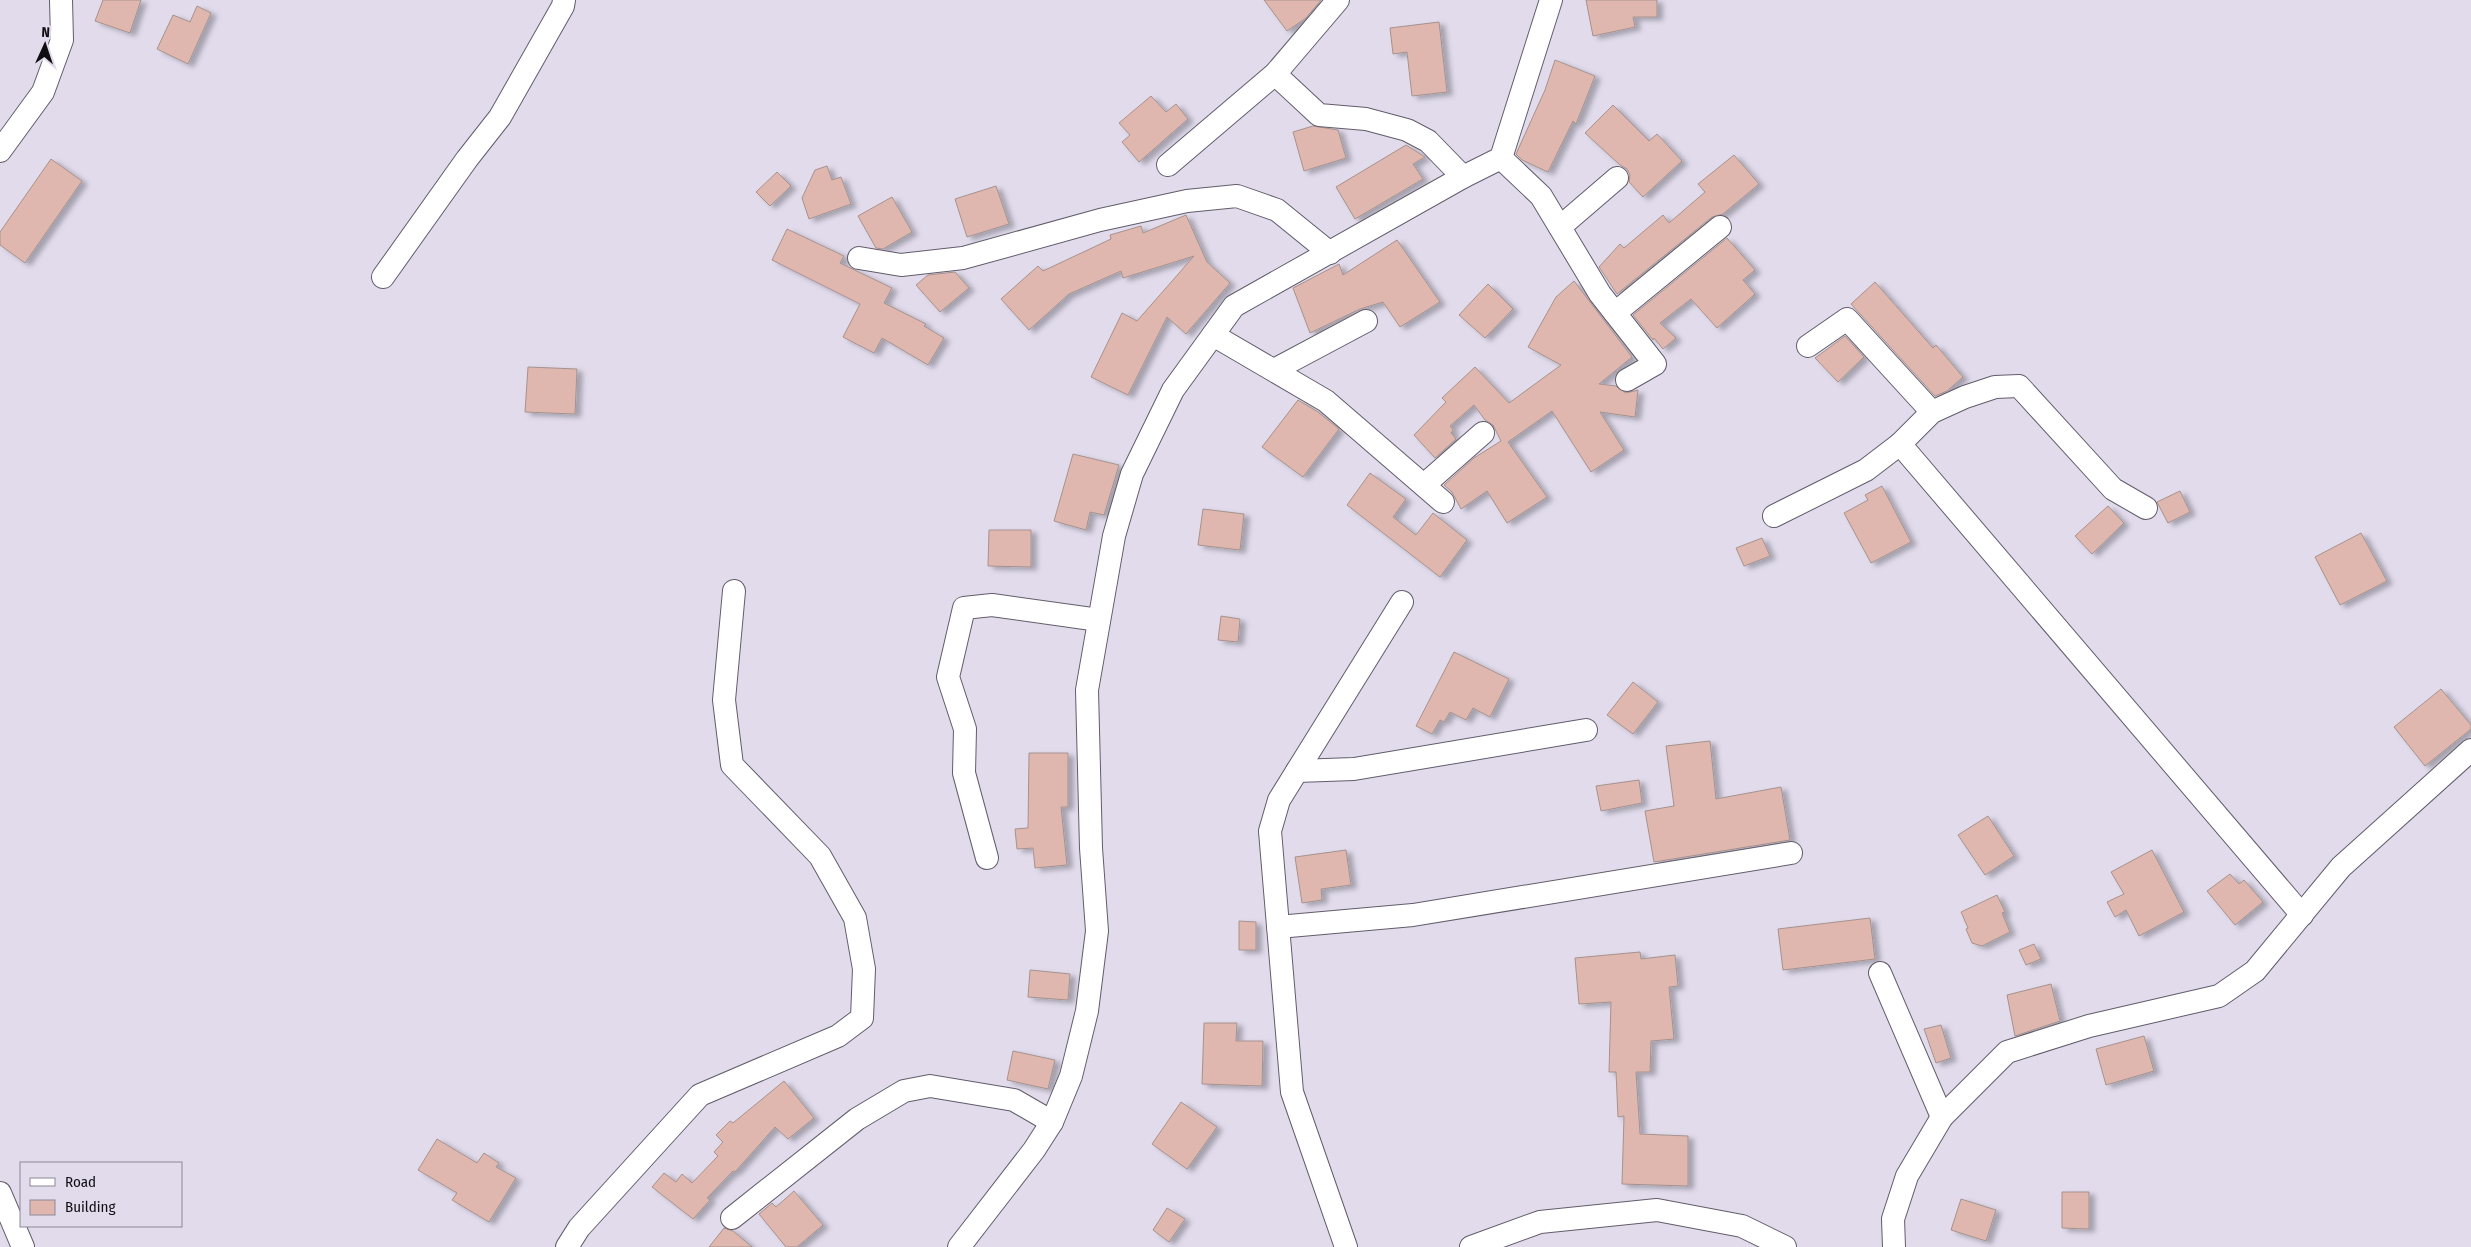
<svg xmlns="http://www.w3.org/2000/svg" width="2471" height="1247" font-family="'Fira Sans Condensed',sans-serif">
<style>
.building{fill:#e0b7af;stroke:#a5928e;filter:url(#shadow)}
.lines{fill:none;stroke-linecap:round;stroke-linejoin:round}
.minor-casing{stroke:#625c6b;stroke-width:24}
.minor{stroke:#fff;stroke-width:22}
</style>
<defs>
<filter id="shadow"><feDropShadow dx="5.5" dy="3" stdDeviation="2.5" flood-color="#0004"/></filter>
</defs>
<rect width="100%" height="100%" fill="#e1dbec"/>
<!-- building -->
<g class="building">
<polygon points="103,0 141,0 130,33 95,21"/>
<polygon points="1264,0 1321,0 1306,18 1287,31"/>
<polygon points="1586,0 1657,0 1657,17 1633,17 1635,27 1593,36"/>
<polygon points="197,6 211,13 188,64 157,49 173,15 190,22"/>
<polygon points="1439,22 1447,92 1412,96 1407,52 1393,54 1390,28"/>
<polygon points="1555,60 1595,76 1576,124 1573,121 1548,172 1522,160 1516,154 1545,90"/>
<polygon points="1151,96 1166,112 1176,104 1188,119 1139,162 1122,142 1130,135 1119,123"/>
<polygon points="1613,105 1649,141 1657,134 1682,161 1643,197 1629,182 1630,175 1627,169 1620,165 1585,133"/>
<polygon points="1313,126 1338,130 1346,158 1304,171 1293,132"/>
<polygon points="1406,145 1425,157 1413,164 1423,179 1355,219 1336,187"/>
<polygon points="1734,155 1759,184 1723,214 1712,217 1617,294 1599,267 1620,244 1624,248 1663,215 1669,223 1705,192 1698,184"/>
<polygon points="51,159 82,181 25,263 0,245 0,232"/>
<polygon points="827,166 832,180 841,177 851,204 809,219 802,198 815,170"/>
<polygon points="777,172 791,186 770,206 756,192"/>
<polygon points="996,186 1009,224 967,237 955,199"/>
<polygon points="892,197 912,232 883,249 876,248 858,216"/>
<polygon points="1186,215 1207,262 1230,283 1186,334 1167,317 1128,395 1091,377 1122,313 1137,321 1194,256 1123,278 1121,271 1069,294 1029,330 1001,299 1038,266 1043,271 1111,239 1110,235 1141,226 1143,233"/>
<polygon points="787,229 844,256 840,263 892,288 884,303 926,324 924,326 944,338 928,365 882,338 874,353 843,337 860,304 772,260"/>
<polygon points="1727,238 1755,270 1743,280 1755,294 1717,328 1691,299 1660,323 1676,338 1663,349 1654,338 1653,340 1633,315"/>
<polygon points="1397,240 1440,302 1400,327 1383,302 1360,309 1310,333 1293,288 1339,264 1343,275"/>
<polygon points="955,272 969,288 940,312 916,285 928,275"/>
<polygon points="1574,281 1632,357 1599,384 1616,386 1626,393 1638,390 1635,417 1600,412 1624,450 1591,472 1552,411 1508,442 1547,497 1507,523 1487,491 1461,509 1452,492 1444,485 1474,458 1501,441 1493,425 1485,420 1474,405 1450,426 1453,430 1451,433 1456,439 1435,458 1414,435 1446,402 1442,398 1475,367 1509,403 1561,365 1528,347 1556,297"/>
<polygon points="1875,282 1933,348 1936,345 1963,377 1947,391 1935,396 1851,304"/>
<polygon points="1488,284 1513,309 1485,338 1459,315"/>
<polygon points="1845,336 1864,357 1838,382 1815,358"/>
<polygon points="528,367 577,369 575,414 525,412"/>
<polygon points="1298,400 1318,412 1339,429 1303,477 1262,447"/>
<polygon points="1073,454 1119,465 1104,515 1090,512 1086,530 1054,521"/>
<polygon points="1370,473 1406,499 1393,517 1416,535 1433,513 1467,540 1440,577 1347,505"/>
<polygon points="1882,486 1911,542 1871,563 1844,513 1868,500 1865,495"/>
<polygon points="2180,491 2190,512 2168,523 2157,502"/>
<polygon points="2108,506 2124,523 2092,554 2075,536"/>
<polygon points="1203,509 1244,514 1240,550 1198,545"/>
<polygon points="989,530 1031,530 1031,567 988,566"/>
<polygon points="2361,533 2387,581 2340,605 2315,557"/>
<polygon points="1762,538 1770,556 1744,566 1736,548"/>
<polygon points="1221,616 1240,619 1238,642 1218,640"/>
<polygon points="1454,652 1509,679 1490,717 1473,708 1466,720 1450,712 1444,722 1440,720 1432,734 1416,726"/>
<polygon points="1633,682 1658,702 1633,734 1607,715"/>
<polygon points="2441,689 2471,725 2471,729 2425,766 2394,727"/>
<polygon points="1710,741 1716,799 1781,787 1790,840 1654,862 1645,811 1674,806 1666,746"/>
<polygon points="1029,753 1068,753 1068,807 1061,807 1067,865 1035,868 1033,848 1017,849 1015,829 1028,828"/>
<polygon points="1639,780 1642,803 1601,811 1596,786"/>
<polygon points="1988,816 2014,856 1985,875 1958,835"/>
<polygon points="1346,850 1351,885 1321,889 1322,900 1302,903 1295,857"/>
<polygon points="2152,850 2184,912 2139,936 2126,910 2115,917 2107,902 2124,894 2111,872"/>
<polygon points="2230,874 2239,884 2244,880 2263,902 2235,925 2207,891"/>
<polygon points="1997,895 2005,912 2002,913 2010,932 1982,946 1972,943 1966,929 1968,928 1961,912"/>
<polygon points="1870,918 1875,959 1783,970 1778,929"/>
<polygon points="1239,921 1256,922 1256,950 1239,950"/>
<polygon points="2034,944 2041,959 2026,965 2019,950"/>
<polygon points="1640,952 1641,959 1675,955 1678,986 1669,987 1674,1039 1651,1041 1650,1072 1636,1072 1640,1134 1688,1136 1688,1186 1622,1184 1624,1116 1618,1117 1616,1072 1609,1072 1611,1002 1579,1004 1575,958"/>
<polygon points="1030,970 1070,974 1068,1000 1028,997"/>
<polygon points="2051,984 2060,1021 2015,1036 2007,995"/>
<polygon points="1204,1023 1237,1023 1236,1041 1263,1041 1262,1086 1202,1084"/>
<polygon points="1941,1025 1951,1058 1936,1063 1924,1029"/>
<polygon points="2144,1036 2154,1071 2106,1085 2096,1049"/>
<polygon points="1013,1051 1055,1060 1048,1089 1007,1080"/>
<polygon points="784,1081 814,1118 788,1139 775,1127 735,1172 733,1171 707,1198 710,1200 693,1219 652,1187 664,1173 676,1182 682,1174 692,1183 718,1156 714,1152 723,1142 716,1135 730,1121 733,1123"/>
<polygon points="1181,1102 1217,1127 1187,1169 1152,1144"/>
<polygon points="437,1139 477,1163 484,1153 499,1163 496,1167 516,1178 489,1222 452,1200 457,1193 418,1170"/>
<polygon points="794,1191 823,1225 797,1247 786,1247 759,1214 772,1203 776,1207"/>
<polygon points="2062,1192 2089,1192 2089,1229 2062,1228"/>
<polygon points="1961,1199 1996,1210 1986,1241 1951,1230"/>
<polygon points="1167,1208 1185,1219 1169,1242 1153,1230"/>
<polygon points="724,1228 733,1231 752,1247 709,1247"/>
</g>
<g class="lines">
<!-- minor casing -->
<g class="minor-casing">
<g id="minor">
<polyline points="1275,74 1319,115 1366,119 1407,130 1428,141 1463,177"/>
<polyline points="0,151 43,92 62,40 61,0"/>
<polyline points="1501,158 1541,196 1600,294 1655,364 1627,380"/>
<polyline points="1168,165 1275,74 1338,0"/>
<polyline points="1560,227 1617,178"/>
<polyline points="859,258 901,265 963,258 1100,220 1187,201 1237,196 1277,210 1330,253"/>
<polyline points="383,277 467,159 500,117 563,6 564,0"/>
<polyline points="1615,313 1720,227"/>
<polyline points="1213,335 1326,401 1443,502"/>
<polyline points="1808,346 1847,319 1932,412"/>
<polyline points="1274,370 1366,321"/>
<polyline points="1900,444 2302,915"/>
<polyline points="1424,485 1483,433"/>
<polyline points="1774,516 1866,470 1900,444 1932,412 1965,397 1995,387 2019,386 2113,489 2146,508"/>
<polyline points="1297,771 1354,769 1586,730"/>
<polyline points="987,858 964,773 965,729 948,677 964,608 992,605 1099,620"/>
<polyline points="1278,927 1413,915 1791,853"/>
<polyline points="1880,973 1942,1117"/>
<polyline points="0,1193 23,1247"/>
<polyline points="732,1218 857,1119 904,1091 930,1086 1014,1100 1052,1122"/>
<polyline points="567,1247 579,1228 700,1095 838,1036 862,1018 864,969 855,918 820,856 732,765 724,700 734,591"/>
<polyline points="959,1247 1034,1150 1052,1122 1071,1076 1087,1011 1097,931 1091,848 1087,690 1114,536 1132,474 1173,390 1234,306 1463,177 1501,158 1551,0"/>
<polyline points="1346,1247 1292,1092 1270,831 1279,800 1402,602"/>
<polyline points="1471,1247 1540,1222 1657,1210 1742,1226 1785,1247"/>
<polyline points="1894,1247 1893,1219 1907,1176 1942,1117 2007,1052 2089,1026 2219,996 2255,971 2341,867 2471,750"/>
</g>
</g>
<!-- minor -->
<use href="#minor" class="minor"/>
</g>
<!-- legend -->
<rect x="20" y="1162" width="162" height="65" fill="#e1dbec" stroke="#8d8995"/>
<rect x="30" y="1178" width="25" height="8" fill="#ffffff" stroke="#8d8995"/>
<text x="65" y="1187" font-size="15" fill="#100e13">Road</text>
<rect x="30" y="1200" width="25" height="15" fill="#e0b7af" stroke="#8d8995"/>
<text x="65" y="1212" font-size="15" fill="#100e13">Building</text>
<!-- north arrow -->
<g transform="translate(45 45) rotate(3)" stroke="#e1dbec" stroke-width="4" paint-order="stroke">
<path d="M0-4L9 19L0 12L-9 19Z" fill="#100e13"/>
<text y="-8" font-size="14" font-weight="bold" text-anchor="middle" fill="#100e13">N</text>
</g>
</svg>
